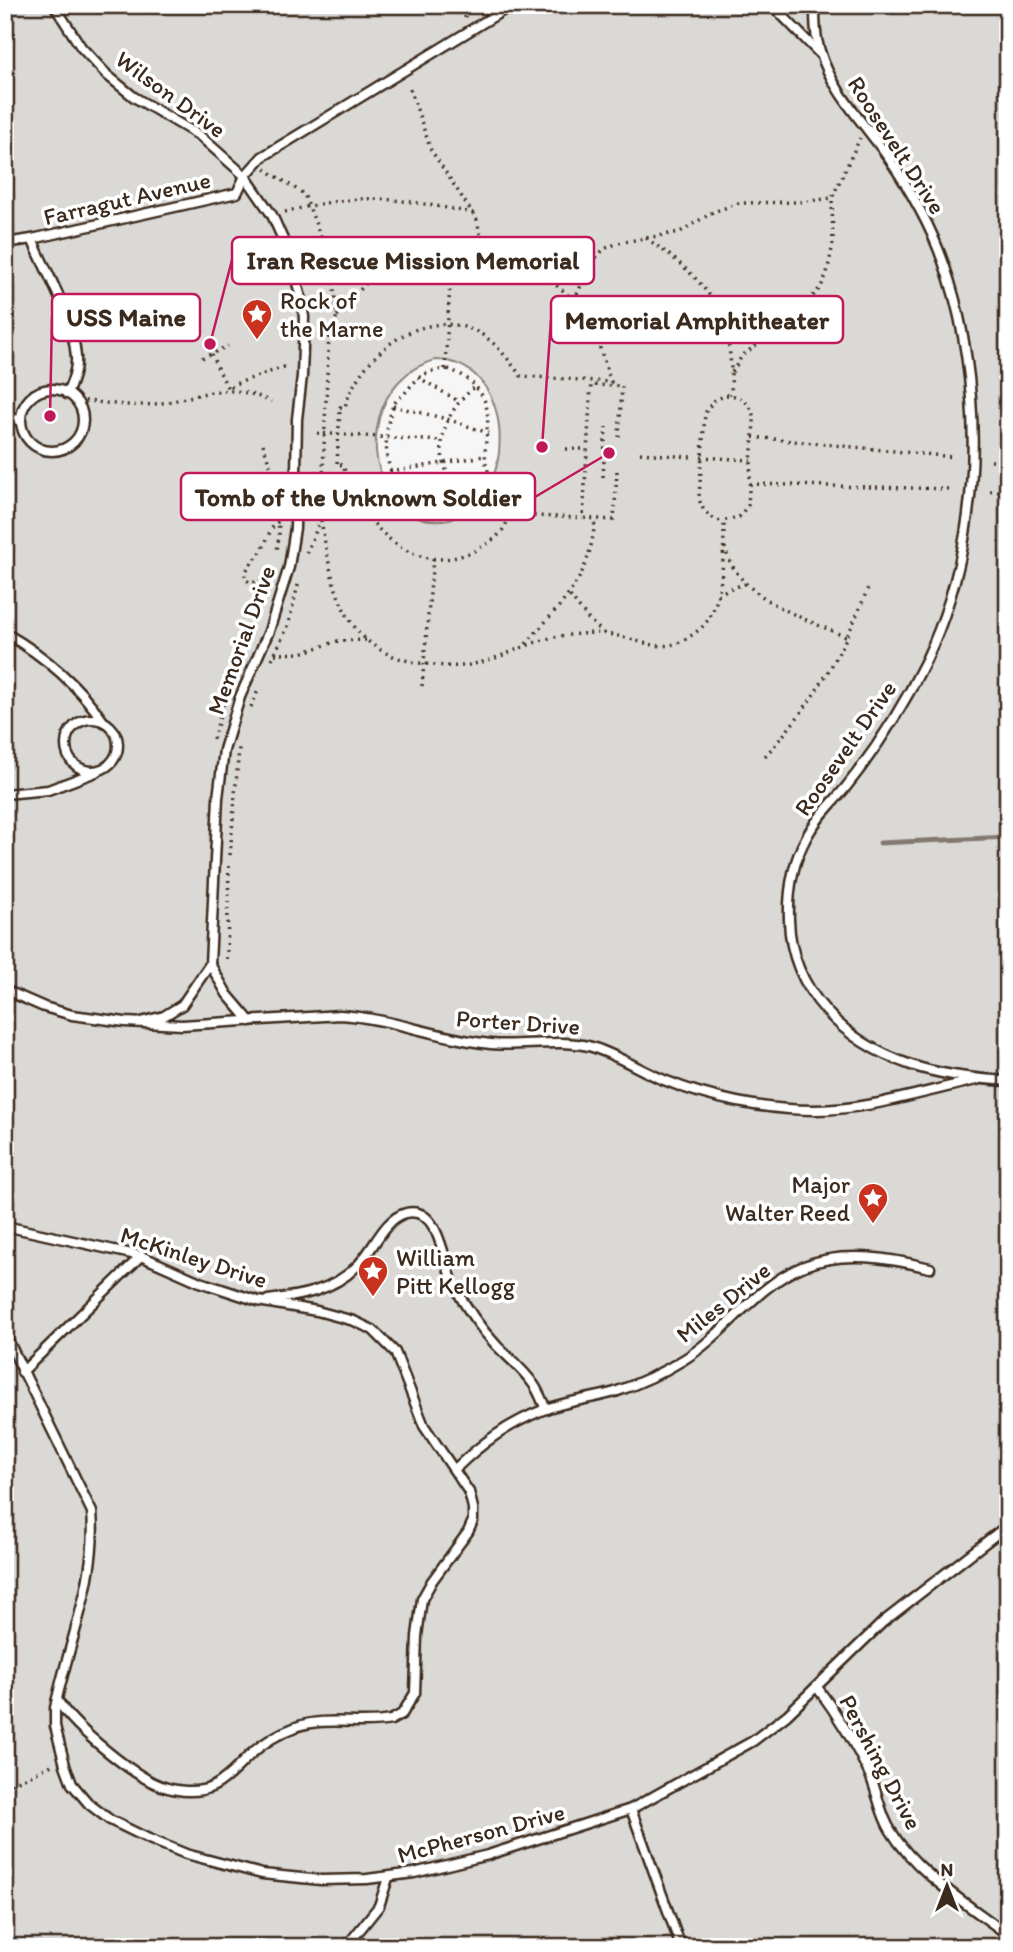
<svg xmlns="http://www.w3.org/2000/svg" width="1013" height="1952" font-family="Itim,sans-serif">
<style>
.green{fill:#dbd9d6;stroke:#8b827a;stroke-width:2;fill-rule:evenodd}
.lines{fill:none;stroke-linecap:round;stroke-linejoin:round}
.stream{stroke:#847972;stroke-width:5}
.lane-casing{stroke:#3b2a1e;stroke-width:13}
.path{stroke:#3b2a1e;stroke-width:3.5;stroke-dasharray:2 5;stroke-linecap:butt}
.lane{stroke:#fff;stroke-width:8}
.labels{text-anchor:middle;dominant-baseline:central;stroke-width:7;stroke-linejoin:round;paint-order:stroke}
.street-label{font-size:24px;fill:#3b2a1e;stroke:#fff}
.poi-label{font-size:24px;fill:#3b2a1e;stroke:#fff;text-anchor:start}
.leader{fill:none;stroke:#c2185b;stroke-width:2.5}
.callout-dot{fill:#c2185b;stroke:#fff;stroke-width:2.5}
.callout{fill:#fff;stroke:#c2185b;stroke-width:2.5}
.callout-label{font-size:26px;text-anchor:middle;font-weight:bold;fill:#3b2a1e}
</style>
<rect width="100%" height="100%" fill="#f7f6f6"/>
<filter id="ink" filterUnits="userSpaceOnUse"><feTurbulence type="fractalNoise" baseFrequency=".0143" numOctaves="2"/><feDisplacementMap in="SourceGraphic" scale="14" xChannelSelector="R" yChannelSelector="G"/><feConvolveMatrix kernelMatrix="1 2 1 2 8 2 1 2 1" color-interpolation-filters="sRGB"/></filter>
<g filter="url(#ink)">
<!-- green -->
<path class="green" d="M5,5H1008V1947H5ZM435,360C521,360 519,513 442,520C423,522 407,514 395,500C358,454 376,375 435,360Z"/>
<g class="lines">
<!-- stream -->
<polyline class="stream" points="880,843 1008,837"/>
<!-- lane casing -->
<g class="lane-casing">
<g id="lane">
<polyline points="54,5 81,47 107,75 134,97 200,136 245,176 272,215 289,253 300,294 304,317 302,376 297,419 295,528 289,567 269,631 240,697 224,750 218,798 210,964 182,1005 164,1016 141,1022"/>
<polyline points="772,5 819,53"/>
<path d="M815,5C815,20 815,36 820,51C832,92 866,125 890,160C901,176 911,193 920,210C951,267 966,335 971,398C978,486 964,580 926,660C904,705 878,747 846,787C832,804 816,818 806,838C792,864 788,891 789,920C791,992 846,1043 911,1065C941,1075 976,1079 1008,1081"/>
<path d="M32,239C48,276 73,316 76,357C77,370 72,382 67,394"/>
<polyline points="5,243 32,239 237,193 245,176 262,157 512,5"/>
<circle cx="52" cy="420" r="31"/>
<polyline points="5,418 20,420"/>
<path d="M5,633C45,656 77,683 103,721"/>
<circle cx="92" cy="745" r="26"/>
<polyline points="5,794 48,790 96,772"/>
<polyline points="210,964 227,994 250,1021"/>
<path d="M5,990L44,1007L72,1015L125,1022L182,1025L340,1015C391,1018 440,1039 491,1044C524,1047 560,1038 592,1047C617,1055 640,1070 664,1080C710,1099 765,1110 815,1110C869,1110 924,1091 977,1080"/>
<path d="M5,1226L141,1256L200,1282L258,1301L317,1311L354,1321L373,1330L395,1352L424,1426L469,1492L473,1508V1521L468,1532L432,1581L422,1599L417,1636L415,1693L402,1714L391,1720C361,1726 325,1716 296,1727C280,1733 263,1743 251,1754C239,1765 229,1778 214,1786C196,1795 170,1791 152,1782C126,1769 70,1724 57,1699"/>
<path d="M268,1300C300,1296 332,1291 356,1267C373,1252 383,1219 406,1213C440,1205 443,1263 454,1285C466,1308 480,1328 497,1346C510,1359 524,1370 534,1385C539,1392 542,1401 546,1409"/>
<path d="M5,1334L92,1512C98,1579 68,1643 55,1708V1726L65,1765L72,1784L89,1804L110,1820L149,1839L186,1854L262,1874L321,1880L367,1879L414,1873L488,1855L631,1809L753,1741L787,1715L883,1622L1008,1525"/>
<polyline points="22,1372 141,1256"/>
<path d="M455,1469C482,1443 508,1424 543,1410C566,1401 592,1399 615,1392C638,1384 662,1373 683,1360C726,1334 756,1285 804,1266C843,1250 890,1258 930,1268"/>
<path d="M817,1687C837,1714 856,1745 870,1775C878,1794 880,1814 891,1831C916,1873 969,1905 1008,1935"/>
<polyline points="631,1809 681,1947"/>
<polyline points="346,1947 379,1906 388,1878"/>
</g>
</g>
<!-- path -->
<g class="path">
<polyline points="465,18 466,5"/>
<polyline points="410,89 431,150 477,220 484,251"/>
<polyline points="265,169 304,194 327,253 332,271 337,316 329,337 328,352 321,519 305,556"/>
<path d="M285,212C320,203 356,196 392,200C419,202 446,208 473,213"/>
<path d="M646,238C711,283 734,314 731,395"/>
<polyline points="574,301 591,263 604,249 618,243 680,232 713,212 739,203 800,202 832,198"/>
<path d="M337,316C354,297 372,273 395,261C453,229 546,261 583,312C598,333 602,358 611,382L521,376C510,362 499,346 484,336C428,300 360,353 345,407H340L337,465H343C360,523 413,583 478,549C494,540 505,533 509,515L583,518"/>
<polyline points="211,354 228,389 235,384 287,366"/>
<polyline points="202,358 228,346"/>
<polyline points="445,369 452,249"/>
<path d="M448,369C462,374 470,379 479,391C500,419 474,449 492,479C446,557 371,494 389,421C390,417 391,410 393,406C395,401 400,397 404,394C419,376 424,371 448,369Z"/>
<polyline points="732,372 742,356 799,312 821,287 827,273 833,244 832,198 860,138"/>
<polyline points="418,377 458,401"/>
<path d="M726,395C743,395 753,405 754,422L748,505L739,517L721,521C709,518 701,510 699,497L705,413L713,401Z"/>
<path d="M78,400C99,402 122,406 143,405C193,403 219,376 271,402"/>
<polyline points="393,406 447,419 488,433"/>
<polyline points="317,433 441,441"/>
<polyline points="753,437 954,457"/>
<polyline points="263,444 277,487 279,535 277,551"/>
<polyline points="566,449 587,449"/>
<polyline points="640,453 691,457"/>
<polyline points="701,457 751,460"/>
<polyline points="991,461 1008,462"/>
<polyline points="617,471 614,520 583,518 591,385 622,386 619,437"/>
<polyline points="390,472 484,456"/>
<polyline points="603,477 606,427"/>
<polyline points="750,484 952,489"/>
<polyline points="990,491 1008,492"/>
<polyline points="410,504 452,483"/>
<path d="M471,504C465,497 458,491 453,483C430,449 445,410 475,387"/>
<path d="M321,520C333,591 343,654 426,664C443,666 458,668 474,664C508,657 535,637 570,635C582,634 595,632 607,634C648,640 664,660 701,628C724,608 724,550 724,521"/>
<path d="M725,547C736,598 805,618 848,638"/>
<path d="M273,571L259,581L251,583L245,579C245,565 256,561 262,550C268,539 269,528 279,521"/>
<polyline points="718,595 728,589 745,584"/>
<polyline points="570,596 589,620 604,633"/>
<path d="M526,644C564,599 589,583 595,520"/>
<polyline points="275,654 301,653 338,641 366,640"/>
<polyline points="272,659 288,626 299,581"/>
<polyline points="422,686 433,558"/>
<polyline points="251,707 259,688"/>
<polyline points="213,739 228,690"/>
<path d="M765,756C813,704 844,651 869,585"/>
<polyline points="230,855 239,748"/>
<polyline points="227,959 229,863"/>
<polyline points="5,1787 54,1764"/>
</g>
<!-- lane -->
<use href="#lane" class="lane"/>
</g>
</g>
<!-- icons -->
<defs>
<g id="sight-pin" transform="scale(1.575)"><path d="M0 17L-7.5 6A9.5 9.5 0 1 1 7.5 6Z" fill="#c8321e" stroke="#fff"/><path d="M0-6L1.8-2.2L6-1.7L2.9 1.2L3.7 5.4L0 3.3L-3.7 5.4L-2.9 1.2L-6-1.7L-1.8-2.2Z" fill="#fff"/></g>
</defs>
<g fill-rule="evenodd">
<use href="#sight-pin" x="257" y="314"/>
<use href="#sight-pin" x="873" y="1198"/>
<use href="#sight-pin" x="373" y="1271"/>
</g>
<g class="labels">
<!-- street labels -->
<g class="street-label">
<text transform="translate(171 94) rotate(36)">Wilson Drive</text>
<text transform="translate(897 145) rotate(57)">Roosevelt Drive</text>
<text transform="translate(127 198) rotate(-13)">Farragut Avenue</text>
<text transform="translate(241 640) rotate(-70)">Memorial Drive</text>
<text transform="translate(845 748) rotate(-55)">Roosevelt Drive</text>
<text transform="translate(518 1022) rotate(4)">Porter Drive</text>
<text transform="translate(194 1257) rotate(18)">McKinley Drive</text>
<text transform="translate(723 1302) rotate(-39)">Miles Drive</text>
<text transform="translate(881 1762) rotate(62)">Pershing Drive</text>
<text transform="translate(481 1833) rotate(-15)">McPherson Drive</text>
</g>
<!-- poi labels -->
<g class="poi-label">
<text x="280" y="300">Rock of<tspan x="280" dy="28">the Marne</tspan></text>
<text x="850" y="1184" text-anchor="end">Major<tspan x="850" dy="28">Walter Reed</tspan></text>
<text x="396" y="1257">William<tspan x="396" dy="28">Pitt Kellogg</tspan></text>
</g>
</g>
<!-- callouts -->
<path class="leader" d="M210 344L232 260M50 416L52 317M542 447L551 320M609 453L535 497"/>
<g class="callout-dot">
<circle cx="210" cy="344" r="7"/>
<circle cx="50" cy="416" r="7"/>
<circle cx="542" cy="447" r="7"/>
<circle cx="609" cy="453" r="7"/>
</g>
<g class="callout">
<rect x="232" y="237" width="362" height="47" rx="7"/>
<rect x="52" y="294" width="148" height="47" rx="7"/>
<rect x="551" y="296" width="292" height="47" rx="7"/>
<rect x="181" y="473" width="354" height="47" rx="7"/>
</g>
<g class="callout-label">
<text x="413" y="269">Iran Rescue Mission Memorial</text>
<text x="126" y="326">USS Maine</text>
<text x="697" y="329">Memorial Amphitheater</text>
<text x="358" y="506">Tomb of the Unknown Soldier</text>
</g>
<!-- margin -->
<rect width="1013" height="1952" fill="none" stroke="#fff" stroke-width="28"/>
<rect x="14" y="14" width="985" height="1924" fill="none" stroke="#3b2a1e" stroke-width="2.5" filter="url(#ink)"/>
<!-- north arrow -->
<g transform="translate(947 1886)" stroke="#ffffff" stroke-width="5" paint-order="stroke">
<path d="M0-5L12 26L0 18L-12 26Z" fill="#3b2a1e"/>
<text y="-10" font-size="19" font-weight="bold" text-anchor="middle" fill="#3b2a1e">N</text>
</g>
</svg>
